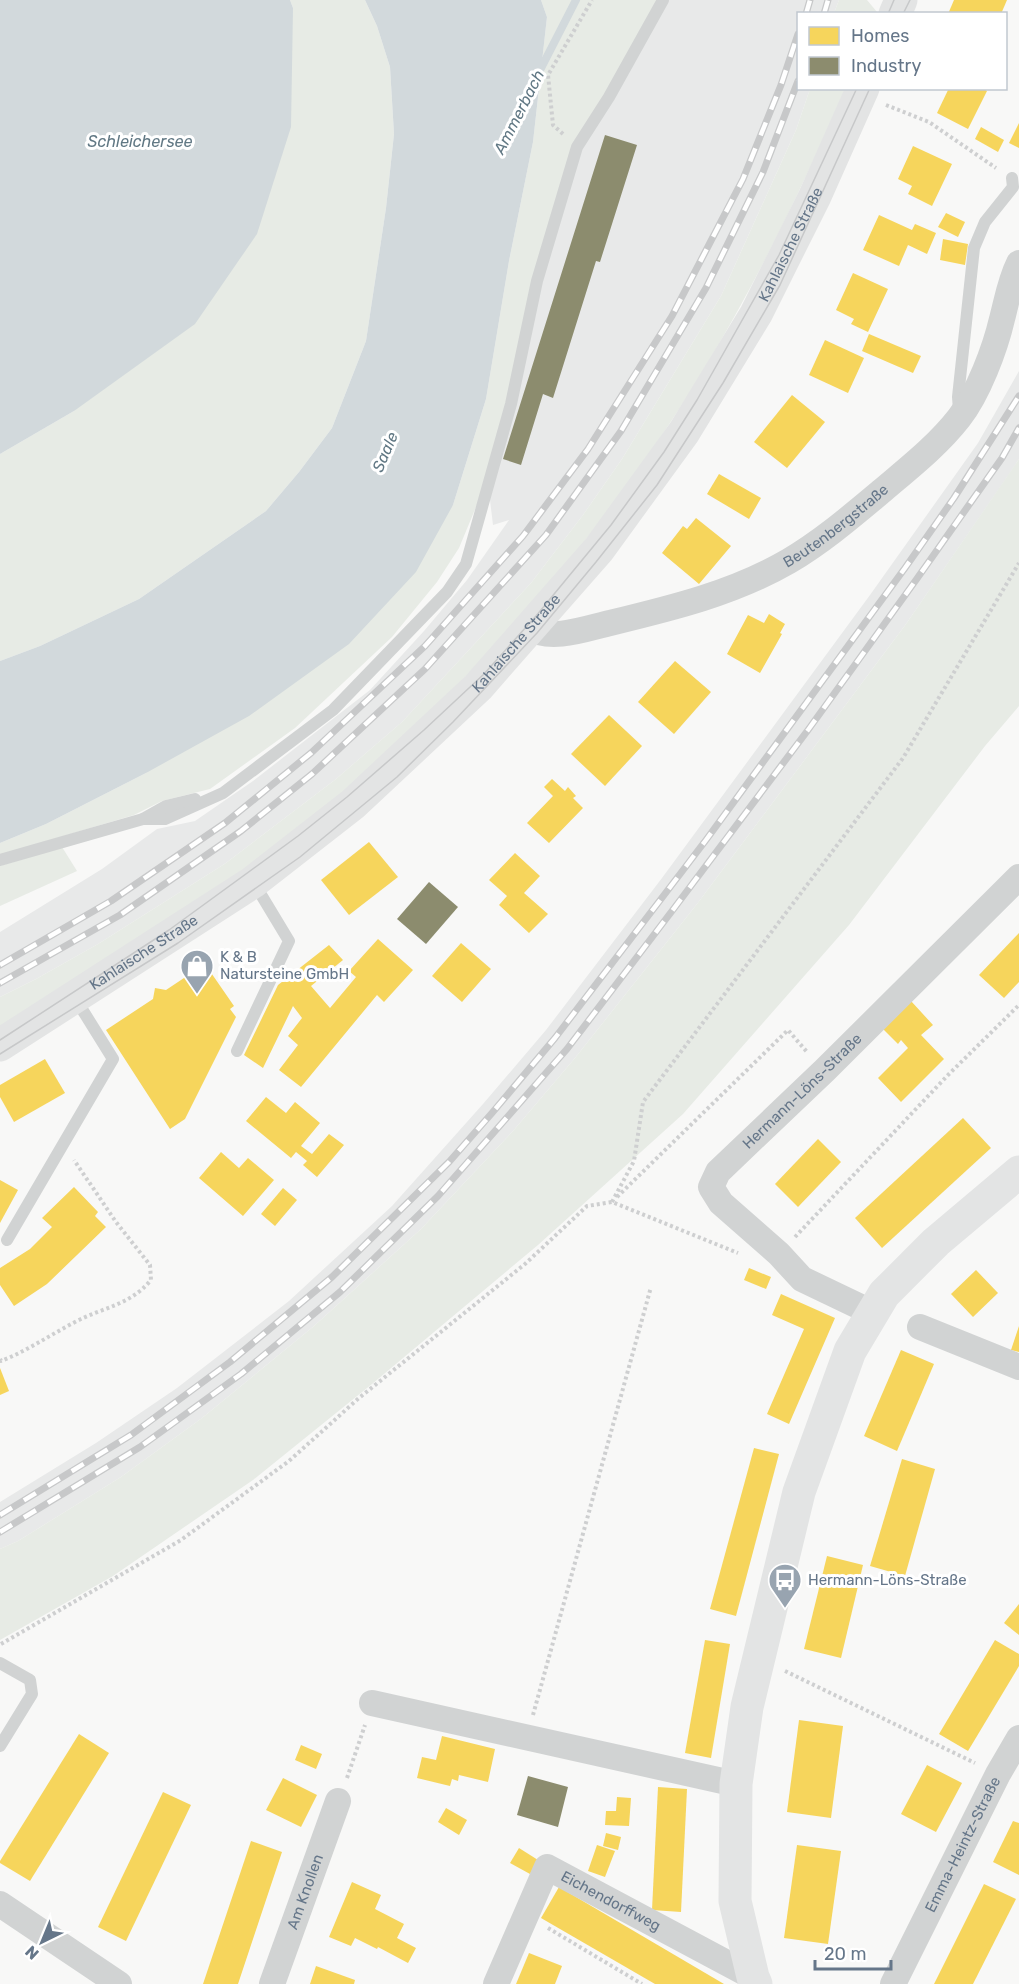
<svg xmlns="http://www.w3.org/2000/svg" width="1019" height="1984" font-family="Rubik,sans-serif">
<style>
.built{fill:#e8e9e9}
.green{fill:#e7ebe5}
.water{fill:#d2d9dc}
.homes{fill:#f6d55c}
.industry{fill:#8c8c6e}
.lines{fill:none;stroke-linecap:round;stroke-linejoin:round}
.stream{stroke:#d2d9dc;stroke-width:8}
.path{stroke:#cecfd0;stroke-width:4;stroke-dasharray:3 3;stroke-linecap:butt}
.lane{stroke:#d1d3d3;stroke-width:12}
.street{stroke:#d1d3d3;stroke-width:26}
.secondary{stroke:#e3e4e4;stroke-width:33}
.tram{stroke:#c7c8c9;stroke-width:1.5}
.rail-casing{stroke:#c7c8c9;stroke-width:7}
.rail{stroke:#fff;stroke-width:4.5;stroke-dasharray:14;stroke-linecap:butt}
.labels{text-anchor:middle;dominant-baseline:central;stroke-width:6;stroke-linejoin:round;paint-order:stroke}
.street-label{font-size:15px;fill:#657689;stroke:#fff}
.poi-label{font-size:15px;fill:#657689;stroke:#fff;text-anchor:start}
.water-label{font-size:16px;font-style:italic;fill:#617884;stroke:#fff}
</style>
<rect width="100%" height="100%" fill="#f8f8f7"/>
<!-- built -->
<g class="built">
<polygon points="663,0 839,0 834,13 798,14 798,88 810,89 796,130 721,296 622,459 583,515 531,583 402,722 336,779 226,863 98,944 36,979 0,997 0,932 102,869 157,829 195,821 253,781 370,690 424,631 467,580 509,520 493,525 490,500 491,471 577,147"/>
<polygon points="1019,371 1019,459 1014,467 906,624 697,904 575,1058 513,1131 421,1229 314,1326 202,1418 121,1477 18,1541 0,1549 0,1502 96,1443 177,1388 289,1301 392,1206 483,1104 546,1030 662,878 870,595 978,443"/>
</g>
<!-- green -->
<g class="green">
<polygon points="290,0 365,0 377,26 390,67 394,134 386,208 366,341 332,428 299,472 266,511 139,599 40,646 0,661 0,454 74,411 293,8"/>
<polygon points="541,0 663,0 577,147 491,471 459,548 437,582 392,637 295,728 210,789 162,801 134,815 0,855 0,843 46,824 146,773 453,505 486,399 509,261 533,142 547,17"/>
<polygon points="839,0 867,0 877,12 834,13"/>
<path d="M810,89H845C788,222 722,352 638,470C593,534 543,593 490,651C444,700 397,748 346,791C238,881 118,955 0,1032V997L36,979L98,944L226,863L336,779L402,722L531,583L583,515L622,459L721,296L796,130Z"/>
<polygon points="1019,459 1019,706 985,746 849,925 683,1114 538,1245 372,1384 253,1480 113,1576 0,1640 0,1549 18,1541 121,1477 202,1418 314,1326 421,1229 513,1131 575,1058 697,904 906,624"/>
<polygon points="62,847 77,871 0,906 0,866"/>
</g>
<!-- water -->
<g class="water">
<polygon points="0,0 290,0 293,8 291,127 257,234 195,324 74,411 0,454"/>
<polygon points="365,0 541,0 547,17 533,142 509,261 486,399 453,505 416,572 349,644 249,716 146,773 46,824 0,843 0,661 40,646 139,599 266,511 299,472 332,428 366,341 386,208 394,134 390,67 377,26"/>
</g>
<!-- homes -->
<g class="homes">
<polygon points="954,0 1007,0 1001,14 948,14"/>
<polygon points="949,88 982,88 987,91 968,129 937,113"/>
<polygon points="1019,123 1019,148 1009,143"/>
<polygon points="981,127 1004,140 998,152 975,139"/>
<polygon points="913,146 952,164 932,206 908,194 912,186 898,179"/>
<polygon points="946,213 965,222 958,237 938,227"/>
<polygon points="879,215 912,230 915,224 936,233 927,254 908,245 899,266 863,250"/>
<polygon points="943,239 968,244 965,265 940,260"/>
<polygon points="853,273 888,289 868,332 851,324 854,319 836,310"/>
<polygon points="869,334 921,356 913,373 862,351"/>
<polygon points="825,340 864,358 848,393 809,375"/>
<polygon points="792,395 825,422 787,468 754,442"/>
<polygon points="719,474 761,498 749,519 707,494"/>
<polygon points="696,518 731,546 699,584 662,553 683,526 687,529"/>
<polygon points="769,614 785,624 780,633 782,634 760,673 727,654 748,615 764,623"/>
<polygon points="675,661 711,692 674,734 638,702"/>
<polygon points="609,715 642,746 605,786 571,754"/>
<polygon points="552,779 565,791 568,787 576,796 573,798 583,808 549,843 527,823 553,796 544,787"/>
<polygon points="369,842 398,877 349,915 321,880"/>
<polygon points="515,853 540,876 524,893 548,914 529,933 499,905 507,896 489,880"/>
<polygon points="1019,933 1019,982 1004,998 979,975"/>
<polygon points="378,939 413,970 384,1002 377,995 301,1087 279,1070 298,1045 288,1036 302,1018 293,1006 263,1068 244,1055 278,985 329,945 343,960 311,986 330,1008 356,977 349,971"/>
<polygon points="461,943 491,969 462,1002 432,976"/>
<polygon points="205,964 234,1006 230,1009 236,1017 185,1119 170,1129 106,1030 153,999 155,988 166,990"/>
<polygon points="911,1001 933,1025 921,1035 944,1059 901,1102 878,1078 908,1048 901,1040 898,1044 882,1028"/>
<polygon points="45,1059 65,1093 14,1122 0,1097 0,1085"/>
<polygon points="266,1097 286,1113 295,1102 320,1123 301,1146 312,1154 329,1134 344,1145 317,1177 303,1165 307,1161 296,1152 291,1158 246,1121"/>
<polygon points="963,1118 991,1148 882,1248 855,1218"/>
<polygon points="818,1139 841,1162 798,1207 775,1184"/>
<polygon points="221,1152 239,1168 248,1158 274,1180 243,1216 199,1178"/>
<polygon points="0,1180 18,1190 0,1223"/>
<polygon points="74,1187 98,1212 95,1216 106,1227 47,1284 14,1306 0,1285 0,1268 30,1249 52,1227 42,1218"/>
<polygon points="283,1188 297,1200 275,1226 261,1214"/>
<polygon points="749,1268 771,1277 766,1289 744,1280"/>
<polygon points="976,1270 998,1293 973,1317 951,1294"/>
<polygon points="781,1294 835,1318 789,1424 767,1414 804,1329 772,1315"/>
<polygon points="1019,1326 1019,1352 1011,1350"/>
<polygon points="901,1350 934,1364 897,1451 864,1436"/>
<polygon points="0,1368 9,1391 0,1395"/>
<polygon points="754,1448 779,1454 736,1616 710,1609"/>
<polygon points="902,1459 935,1469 905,1576 870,1566"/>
<polygon points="827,1556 863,1565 841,1658 804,1649"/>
<polygon points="1019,1604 1019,1635 1004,1623"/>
<polygon points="705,1640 730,1644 711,1758 685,1753"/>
<polygon points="995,1640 1019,1654 1019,1666 968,1751 939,1734"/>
<polygon points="799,1720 843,1726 831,1818 787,1812"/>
<polygon points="79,1734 109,1753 30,1881 0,1863 0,1861"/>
<polygon points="442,1736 495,1749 488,1782 459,1775 458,1781 452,1779 450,1786 417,1778 422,1757 436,1760"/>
<polygon points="301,1745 322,1754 316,1769 295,1760"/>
<polygon points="927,1765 962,1783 936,1832 901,1814"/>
<polygon points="283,1778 317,1795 301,1827 266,1810"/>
<polygon points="658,1787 687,1789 681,1912 652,1910"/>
<polygon points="163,1792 191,1805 126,1941 98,1927"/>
<polygon points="617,1797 631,1798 629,1826 605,1825 606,1811 616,1811"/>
<polygon points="446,1808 467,1820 459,1835 438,1822"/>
<polygon points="1013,1821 1019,1823 1019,1875 993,1862"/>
<polygon points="606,1833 621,1837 618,1850 603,1846"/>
<polygon points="251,1841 282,1852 238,1984 203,1984"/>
<polygon points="597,1845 615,1851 605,1877 588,1871"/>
<polygon points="797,1845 841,1851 828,1944 784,1938"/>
<polygon points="519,1848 538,1860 530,1874 510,1863"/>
<polygon points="352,1882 381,1895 375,1909 404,1924 397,1938 416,1948 408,1963 378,1947 377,1949 355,1938 351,1946 329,1937"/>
<polygon points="984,1884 1016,1899 973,1984 934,1984"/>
<polygon points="559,1887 724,1984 655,1984 541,1918"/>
<polygon points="529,1953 562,1966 555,1984 516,1984"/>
<polygon points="316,1966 355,1980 354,1984 310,1984"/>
</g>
<!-- industry -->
<g class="industry">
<polygon points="605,135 637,145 600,262 596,261 553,398 543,394 521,465 503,459"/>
<polygon points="429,882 458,907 426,944 397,919"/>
<polygon points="528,1776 568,1787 558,1827 517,1815"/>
</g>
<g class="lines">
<!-- stream -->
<polyline class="stream" points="537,76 576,0"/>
<!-- path -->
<g class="path">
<polyline points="886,105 929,122 996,168"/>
<polyline points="563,134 553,125 548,75 592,0"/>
<polyline points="617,1197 788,1030 807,1052"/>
<polyline points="612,1202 634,1161 643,1102 903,758 1019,563"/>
<polyline points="795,1237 948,1075 1019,1005"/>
<path d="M0,1359L1,1361C27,1351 50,1335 75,1322C103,1307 129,1306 151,1280L150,1265L116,1222L74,1160"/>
<polyline points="1,1644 181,1540 289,1461 359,1398 525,1264 587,1206 612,1202 738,1253"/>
<polyline points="785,1671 975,1763"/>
<polyline points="533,1715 651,1287"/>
<polyline points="347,1778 365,1725"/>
<polyline points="548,1928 642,1984"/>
</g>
<!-- lane -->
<g class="lane">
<polyline points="959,410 958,397 974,248 985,222 1013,187 1012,178"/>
<polyline points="143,819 165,819 223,793 333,710 447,592 466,564 511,404 537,281 577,147 609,97 663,0"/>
<polyline points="0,860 143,819 166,806 195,799"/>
<polyline points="237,1051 289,941 254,883"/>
<polyline points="7,1240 113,1059 75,998"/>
<polyline points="0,1663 30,1680 32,1694 0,1746"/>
</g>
<!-- street -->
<g class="street">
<path id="s1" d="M531,628C550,642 588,628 610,623C672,608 734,593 789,561C823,541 853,515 883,490C910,467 937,446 959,418C978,394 995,349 1002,319C1007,300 1010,281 1019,263"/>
<path id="s2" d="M873,1313L802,1279L779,1254L721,1203L711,1187L718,1172L825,1070L1019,877"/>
<polyline points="920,1327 1019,1367"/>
<polyline points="372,1703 736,1784"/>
<polyline points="0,1904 119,1984"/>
<path id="s3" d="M272,1984L338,1801"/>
<path id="s4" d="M496,1984L547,1867L753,1977"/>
<path id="s5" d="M893,1984L998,1774L1019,1738"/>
</g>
<!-- secondary -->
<g class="secondary">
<polyline points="895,14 901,0"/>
<path id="s6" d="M0,1045L253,882L353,804L478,687L599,549L684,432L756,314L815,196L863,88"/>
<polyline points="756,1984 753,1977 735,1901 736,1784 747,1707 799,1492 850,1351 884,1294 936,1242 1019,1172"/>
</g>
<!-- tram -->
<g class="tram">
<polyline points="888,14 894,0"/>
<polyline points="903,14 910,0"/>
<polyline points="0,1040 169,930 298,836 347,797 424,730 484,674 536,616 611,525 664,452 697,400 779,255 857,88"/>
<polyline points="0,1054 178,943 300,857 397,777 453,722 537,633 596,562 657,485 723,383 780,285 870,88"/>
</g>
<!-- rail casing -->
<g class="rail-casing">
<g id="rail">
<polyline points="806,14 810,0"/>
<polyline points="824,14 828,0"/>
<polyline points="0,965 111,901 225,823 311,753 425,646 523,536 588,449 672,316 743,179 781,85 798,34"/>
<polyline points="0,983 120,915 241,831 312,774 425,669 546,535 621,431 706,288 763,172 798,81"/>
<polyline points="0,1515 131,1435 230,1362 332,1277 449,1162 492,1113 555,1038 706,840 905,568 954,498 1019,396"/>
<polyline points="0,1532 140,1447 241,1374 340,1292 438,1196 567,1049 672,911 808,730 916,580 1002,458 1019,428"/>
</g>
</g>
<!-- rail -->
<use href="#rail" class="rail"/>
</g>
<!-- icons -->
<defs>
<g id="shop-pin" transform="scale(1.725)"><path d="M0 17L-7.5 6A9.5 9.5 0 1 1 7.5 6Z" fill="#98a4b0" stroke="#fff"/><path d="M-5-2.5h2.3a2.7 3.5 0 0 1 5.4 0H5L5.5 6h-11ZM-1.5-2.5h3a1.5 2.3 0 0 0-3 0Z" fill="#fff"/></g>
<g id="bus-pin" transform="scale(1.725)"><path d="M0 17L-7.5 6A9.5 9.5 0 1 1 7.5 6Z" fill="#98a4b0" stroke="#fff"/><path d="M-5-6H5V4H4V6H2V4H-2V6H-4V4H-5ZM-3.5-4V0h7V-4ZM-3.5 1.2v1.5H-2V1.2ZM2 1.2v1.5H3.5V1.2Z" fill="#fff"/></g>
</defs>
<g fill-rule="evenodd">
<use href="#shop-pin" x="197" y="966"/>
<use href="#bus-pin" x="785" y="1580"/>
</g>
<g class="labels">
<!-- street labels -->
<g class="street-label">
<text stroke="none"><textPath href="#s6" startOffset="1143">Kahlaische Straße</textPath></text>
<text stroke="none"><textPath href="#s1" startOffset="330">Beutenbergstraße</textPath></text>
<text stroke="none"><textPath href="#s6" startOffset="657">Kahlaische Straße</textPath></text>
<text stroke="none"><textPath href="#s6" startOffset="171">Kahlaische Straße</textPath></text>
<text stroke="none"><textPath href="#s2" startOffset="342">Hermann-Löns-Straße</textPath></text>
<text stroke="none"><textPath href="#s5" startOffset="156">Emma-Heintz-Straße</textPath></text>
<text stroke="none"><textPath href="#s3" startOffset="98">Am Knollen</textPath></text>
<text stroke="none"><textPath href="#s4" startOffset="200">Eichendorffweg</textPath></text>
</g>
<!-- poi labels -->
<g class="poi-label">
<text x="220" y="957">K &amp; B<tspan x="220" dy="17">Natursteine GmbH</tspan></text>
<text x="808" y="1580">Hermann-Löns-Straße</text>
</g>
<!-- water labels -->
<g class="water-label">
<text transform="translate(519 112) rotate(-63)">Ammerbach</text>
<text x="140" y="141">Schleichersee</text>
<text transform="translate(385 452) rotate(-67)">Saale</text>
</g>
</g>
<!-- legend -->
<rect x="797" y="12" width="210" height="78" fill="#ffffff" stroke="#c1c8d0" stroke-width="1.5"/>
<rect x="809" y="27" width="30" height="18" fill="#f6d55c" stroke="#c1c8d0" stroke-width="1.5"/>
<text x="851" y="42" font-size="18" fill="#657689">Homes</text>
<rect x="809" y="57" width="30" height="18" fill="#8c8c6e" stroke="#c1c8d0" stroke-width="1.5"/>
<text x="851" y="72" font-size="18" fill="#657689">Industry</text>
<!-- north arrow -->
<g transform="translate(42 1942) rotate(223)" stroke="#ffffff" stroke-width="4.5" paint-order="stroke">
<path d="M0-4.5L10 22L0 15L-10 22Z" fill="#657689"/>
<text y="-9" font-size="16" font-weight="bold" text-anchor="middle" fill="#657689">N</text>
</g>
<!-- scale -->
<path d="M815 1960v9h76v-9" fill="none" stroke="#657689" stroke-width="3"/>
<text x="824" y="1960" font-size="18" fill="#657689" stroke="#ffffff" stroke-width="4.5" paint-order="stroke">20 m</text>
</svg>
